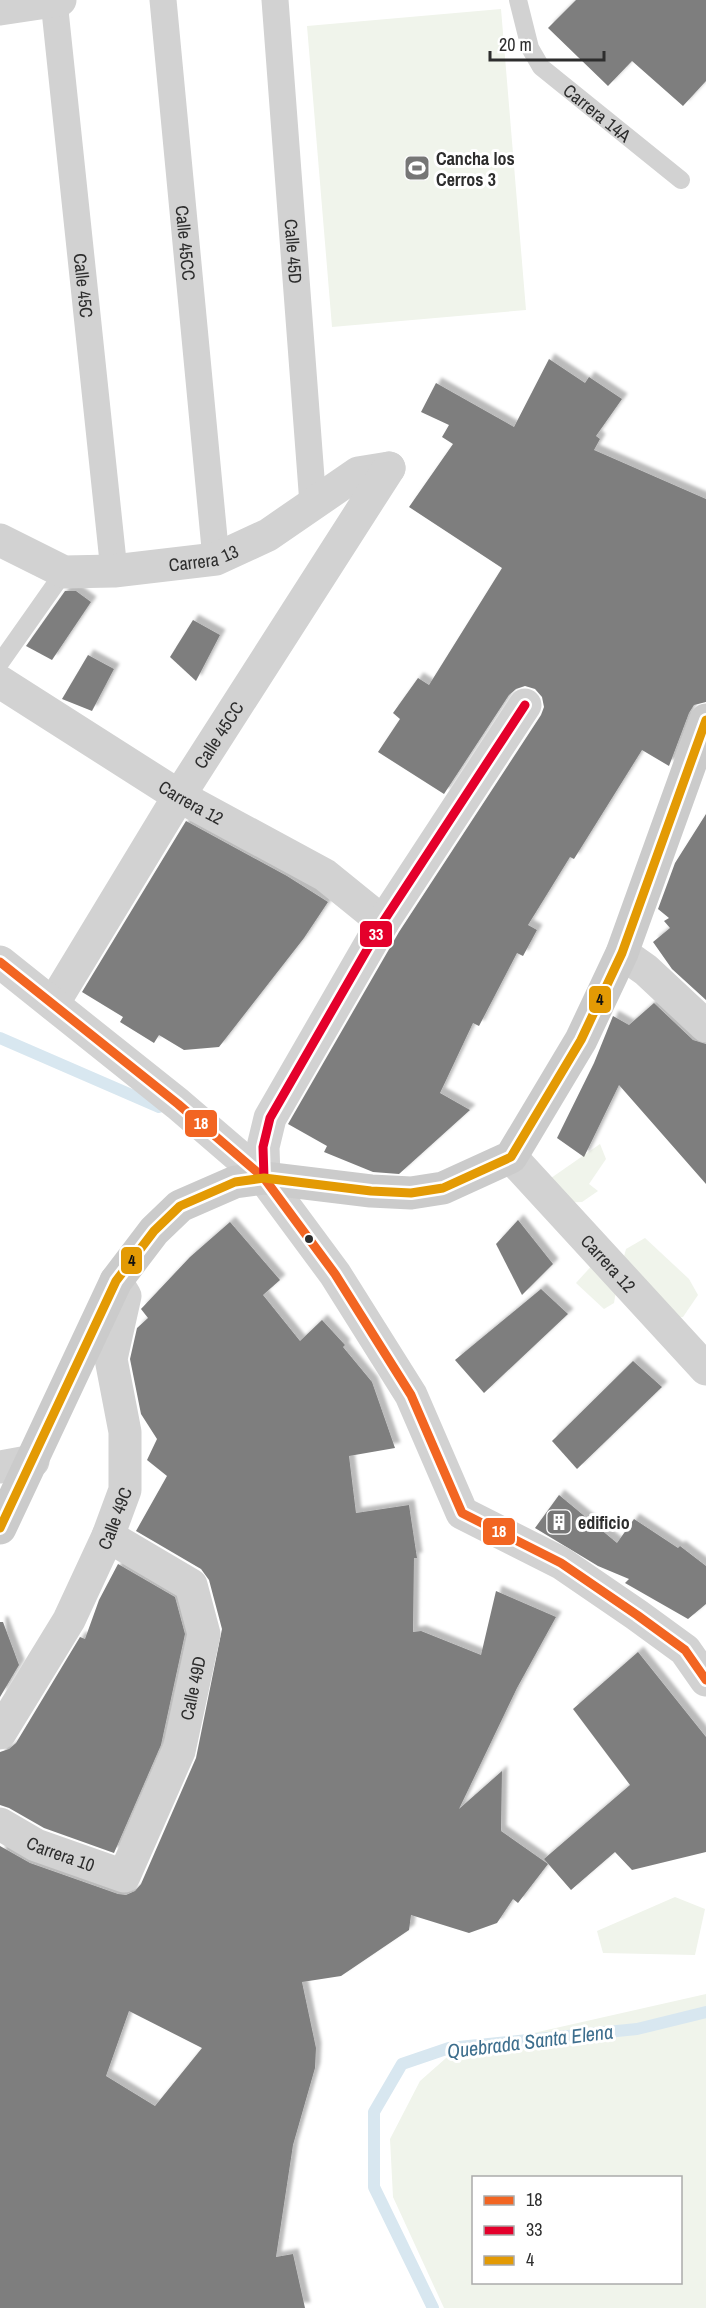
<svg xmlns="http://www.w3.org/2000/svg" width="706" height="2308" font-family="'Archivo Narrow',sans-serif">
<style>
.green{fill:#f0f4eb;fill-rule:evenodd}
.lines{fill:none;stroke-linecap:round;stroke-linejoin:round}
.stream{stroke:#d8e7f0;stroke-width:12}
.building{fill:#7e7e7e;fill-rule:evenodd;filter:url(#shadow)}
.service{stroke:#d2d2d2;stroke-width:18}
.pedestrian{stroke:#d2d2d2;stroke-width:27}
.minor{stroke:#d2d2d2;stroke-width:33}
.tertiary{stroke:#d2d2d2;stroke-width:33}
.secondary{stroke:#cbcbcb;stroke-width:33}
.bus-1-casing{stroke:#fff;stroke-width:14}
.bus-2-casing{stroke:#fff;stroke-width:14}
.bus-3-casing{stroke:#fff;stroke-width:14}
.bus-1{stroke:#f26522;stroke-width:9}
.bus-2{stroke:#e4002b;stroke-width:9}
.bus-3{stroke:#e39a04;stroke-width:9}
.bus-dot{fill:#2d2d2d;stroke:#fff;stroke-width:2}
.labels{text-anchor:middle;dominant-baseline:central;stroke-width:6;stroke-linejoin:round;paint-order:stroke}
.street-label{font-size:18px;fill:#2d2d2d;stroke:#fff}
.poi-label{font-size:18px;font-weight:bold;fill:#2d2d2d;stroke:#fff;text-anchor:start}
.water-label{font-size:20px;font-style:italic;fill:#3d6e8d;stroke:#fff}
.line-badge{stroke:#fff;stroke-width:2}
.badge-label{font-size:16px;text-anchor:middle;font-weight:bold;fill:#fff}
.pale-badge-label{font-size:16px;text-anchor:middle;font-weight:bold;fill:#111}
</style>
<defs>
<filter id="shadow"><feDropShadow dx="5.5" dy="-5.5" stdDeviation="1.5" flood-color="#0004"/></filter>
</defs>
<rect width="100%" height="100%" fill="#fff"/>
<!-- green -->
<g class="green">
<polygon points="501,9 526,310 332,327 307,26"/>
<polygon points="600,1144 606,1159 589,1184 598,1191 582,1202 559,1203 541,1185"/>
<polygon points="645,1238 689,1279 698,1295 683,1317 663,1320 619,1275 626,1249"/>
<polygon points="596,1261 617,1285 614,1303 604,1309 576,1283"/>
<polygon points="675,1897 705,1909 695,1955 603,1953 597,1931"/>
<path d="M706,1994V2308H444L393,2197L390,2139L420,2081L454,2051ZM474,2178H680V2282H474Z"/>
</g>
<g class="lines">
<!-- stream -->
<g class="stream">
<polyline points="0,1038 159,1107"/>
<polyline points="433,2308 374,2187 374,2112 402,2064 449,2048 637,2029 706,2012"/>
</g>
</g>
<!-- building -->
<g class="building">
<polygon points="576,0 706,0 706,81 683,106 632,61 608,86 548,28"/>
<polygon points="549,359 585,383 589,377 622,399 596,436 600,439 594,450 706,499 706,702 694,705 689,713 669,766 642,750 574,859 570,857 528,925 537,930 523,956 517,953 479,1026 473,1023 440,1093 470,1110 399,1174 373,1172 324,1152 327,1146 288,1124 399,932 541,715 544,707 542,697 535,689 525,686 516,689 509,695 444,794 378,752 400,719 393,713 418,678 429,685 502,568 409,507 453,444 442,437 449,425 421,412 436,383 514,427"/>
<polygon points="65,591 76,591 91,602 52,660 26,646"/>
<polygon points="193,620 220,635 196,681 170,657"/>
<polygon points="88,655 114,669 92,711 62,699"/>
<polygon points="706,814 706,1000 672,969 653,942 670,928 664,921 669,918 658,909 675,863"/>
<polygon points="186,821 287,876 328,902 304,938 219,1047 184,1050 159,1035 154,1043 120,1022 123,1017 82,992"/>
<polygon points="654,1003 693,1040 706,1044 706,1184 619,1085 584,1157 557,1138 594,1063 613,1016 629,1025"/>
<polygon points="518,1220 553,1264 522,1295 496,1244"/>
<path d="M230,1222L280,1280L263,1295L300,1341L322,1320L345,1345L343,1347L372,1382L395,1448L349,1456L356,1513L409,1505L417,1558H414L413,1632L421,1631L481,1655L496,1591L556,1617L517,1688L459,1809L502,1771L501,1831L548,1864L518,1903L513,1899L497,1923L469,1933L411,1915L409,1930L341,1976L302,1982L316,2048L315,2068L293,2145L276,2257L293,2254L305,2308H0V1846L30,1863L118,1894L126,1895L135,1891L141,1884L196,1758L222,1629L209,1580L201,1569L136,1531L167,1476L147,1460L157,1439L141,1414L130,1359L137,1328L148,1318L141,1309L190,1257ZM129,2011L202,2048L155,2106L106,2076Z"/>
<polygon points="541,1289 568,1314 484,1393 455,1360"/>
<polygon points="633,1361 662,1387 577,1469 552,1441"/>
<polygon points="559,1495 617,1543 634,1519 678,1548 680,1546 706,1566 706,1604 688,1619 625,1583 629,1579 598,1566 535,1528"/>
<polygon points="118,1564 175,1597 185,1634 161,1745 114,1853 44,1828 9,1808 0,1805 0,1752 9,1749 16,1743 80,1637 85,1639 99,1600"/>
<polygon points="0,1622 3,1622 19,1665 0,1697"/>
<polygon points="638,1652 706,1737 706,1852 632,1870 615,1852 571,1890 544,1859 630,1785 573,1709"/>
</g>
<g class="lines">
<!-- service -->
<g class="service">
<path id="s1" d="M518,0L530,48L541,67L681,180"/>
<polyline points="0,663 64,572"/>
</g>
<!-- pedestrian -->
<g class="pedestrian">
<path id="s2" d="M163,0L216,559"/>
<path id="s3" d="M275,0L313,504"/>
<path id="s4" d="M54,1L114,571"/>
</g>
<!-- minor -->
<g class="minor">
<path id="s5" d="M0,540L64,572L114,571L216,559L268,535L358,473L389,468"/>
<path id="s6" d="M0,682L179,796L325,875L383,922"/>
<polyline points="525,705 383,922 270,1118 263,1147 264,1178 335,1274 411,1395 462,1513 561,1563 637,1615 685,1650 706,1680"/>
<polyline points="622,953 646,970 706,1026"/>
<path id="s7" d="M53,1004L179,796L389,468"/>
<path id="s8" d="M511,1157L706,1369"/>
<polyline points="0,1467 33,1461"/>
<path id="s9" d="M0,1733L69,1620L108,1536L125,1490V1432L111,1359L125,1296L116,1281"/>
<path id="s10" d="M0,1824L36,1845L124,1876L179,1751L204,1634L191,1585L108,1536"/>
</g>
<!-- tertiary -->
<g class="tertiary">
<polyline points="0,9 60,0"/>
<polyline points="0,962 178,1104 264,1178"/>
</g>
<!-- secondary -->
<polyline class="secondary" points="0,1528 116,1281 154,1231 180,1206 235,1182 264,1178 371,1191 411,1193 443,1188 511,1157 581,1040 622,953 706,720"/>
<!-- bus-1 casing -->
<g class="bus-1-casing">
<polyline id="bus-1" points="0,962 178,1104 264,1178 335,1274 411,1395 462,1513 561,1563 637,1615 685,1650 706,1680"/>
</g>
<!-- bus-2 casing -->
<g class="bus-2-casing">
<polyline id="bus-2" points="264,1178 263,1147 270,1118 383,922 525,705"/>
</g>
<!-- bus-3 casing -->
<g class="bus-3-casing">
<polyline id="bus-3" points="0,1528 116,1281 154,1231 180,1206 235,1182 264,1178 371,1191 411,1193 443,1188 511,1157 581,1040 622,953 706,720"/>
</g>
<!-- bus-1 -->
<use href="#bus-1" class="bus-1"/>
<!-- bus-2 -->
<use href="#bus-2" class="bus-2"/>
<!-- bus-3 -->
<use href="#bus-3" class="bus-3"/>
</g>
<!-- icons -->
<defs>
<g id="stadium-square" transform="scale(1.35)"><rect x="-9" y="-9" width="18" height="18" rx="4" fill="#767676" stroke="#fff"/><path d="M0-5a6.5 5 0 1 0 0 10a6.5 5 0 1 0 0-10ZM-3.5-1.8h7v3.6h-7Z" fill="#fff"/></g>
<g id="building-square" transform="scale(1.35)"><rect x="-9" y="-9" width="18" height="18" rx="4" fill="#767676" stroke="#fff"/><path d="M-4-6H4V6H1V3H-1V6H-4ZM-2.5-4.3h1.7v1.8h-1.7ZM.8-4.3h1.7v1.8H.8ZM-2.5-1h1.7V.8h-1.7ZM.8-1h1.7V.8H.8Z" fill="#fff"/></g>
</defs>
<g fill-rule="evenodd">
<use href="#stadium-square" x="417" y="168"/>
<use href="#building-square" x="559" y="1522"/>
</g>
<!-- markers -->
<circle class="bus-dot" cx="309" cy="1239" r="5"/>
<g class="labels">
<!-- street labels -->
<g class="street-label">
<text stroke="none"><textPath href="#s1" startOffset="144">Carrera 14A</textPath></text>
<text stroke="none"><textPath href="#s2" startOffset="244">Calle 45CC</textPath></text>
<text stroke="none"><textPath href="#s3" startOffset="252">Calle 45D</textPath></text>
<text stroke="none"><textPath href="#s4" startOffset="286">Calle 45C</textPath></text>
<text stroke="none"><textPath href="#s5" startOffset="212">Carrera 13</textPath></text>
<text stroke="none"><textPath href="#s7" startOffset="316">Calle 45CC</textPath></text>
<text stroke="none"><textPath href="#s6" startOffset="226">Carrera 12</textPath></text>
<text stroke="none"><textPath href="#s8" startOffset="144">Carrera 12</textPath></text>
<text stroke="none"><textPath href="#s9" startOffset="244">Calle 49C</textPath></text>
<text stroke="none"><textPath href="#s10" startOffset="336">Calle 49D</textPath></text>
<text stroke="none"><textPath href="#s10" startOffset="68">Carrera 10</textPath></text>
</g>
<!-- poi labels -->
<g class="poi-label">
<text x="436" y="158">Cancha los<tspan x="436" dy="21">Cerros 3</tspan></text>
<text x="578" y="1522">edificio</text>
</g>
<!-- water labels -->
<g class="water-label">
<text transform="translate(530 2041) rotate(-7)">Quebrada Santa Elena</text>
</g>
</g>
<g class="line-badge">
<rect x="359" y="920" width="34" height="28" rx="6" fill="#e4002b"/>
<rect x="588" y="985" width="24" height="29" rx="6" fill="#e39a04"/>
<rect x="184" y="1109" width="34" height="29" rx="6" fill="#f26522"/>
<rect x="120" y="1246" width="23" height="29" rx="6" fill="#e39a04"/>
<rect x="482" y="1517" width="34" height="29" rx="6" fill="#f26522"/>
</g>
<g class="badge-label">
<text x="376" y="940">33</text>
<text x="201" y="1129">18</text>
<text x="499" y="1537">18</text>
</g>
<g class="pale-badge-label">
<text x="600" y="1005">4</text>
<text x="132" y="1266">4</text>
</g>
<!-- legend -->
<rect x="472" y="2176" width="210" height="108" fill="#ffffff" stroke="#ababab" stroke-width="1.5"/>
<rect x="484" y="2196" width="30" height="9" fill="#f26522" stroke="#ababab" stroke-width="1.5"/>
<text x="526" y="2206" font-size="18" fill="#2d2d2d">18</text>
<rect x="484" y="2226" width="30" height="9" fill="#e4002b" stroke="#ababab" stroke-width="1.5"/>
<text x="526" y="2236" font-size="18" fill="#2d2d2d">33</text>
<rect x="484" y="2256" width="30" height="9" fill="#e39a04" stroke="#ababab" stroke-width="1.5"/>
<text x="526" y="2266" font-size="18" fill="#2d2d2d">4</text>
<!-- scale -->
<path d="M490 51v9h114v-9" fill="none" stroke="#2d2d2d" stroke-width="3"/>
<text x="499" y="51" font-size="18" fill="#2d2d2d" stroke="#ffffff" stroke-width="4.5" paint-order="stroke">20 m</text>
</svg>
